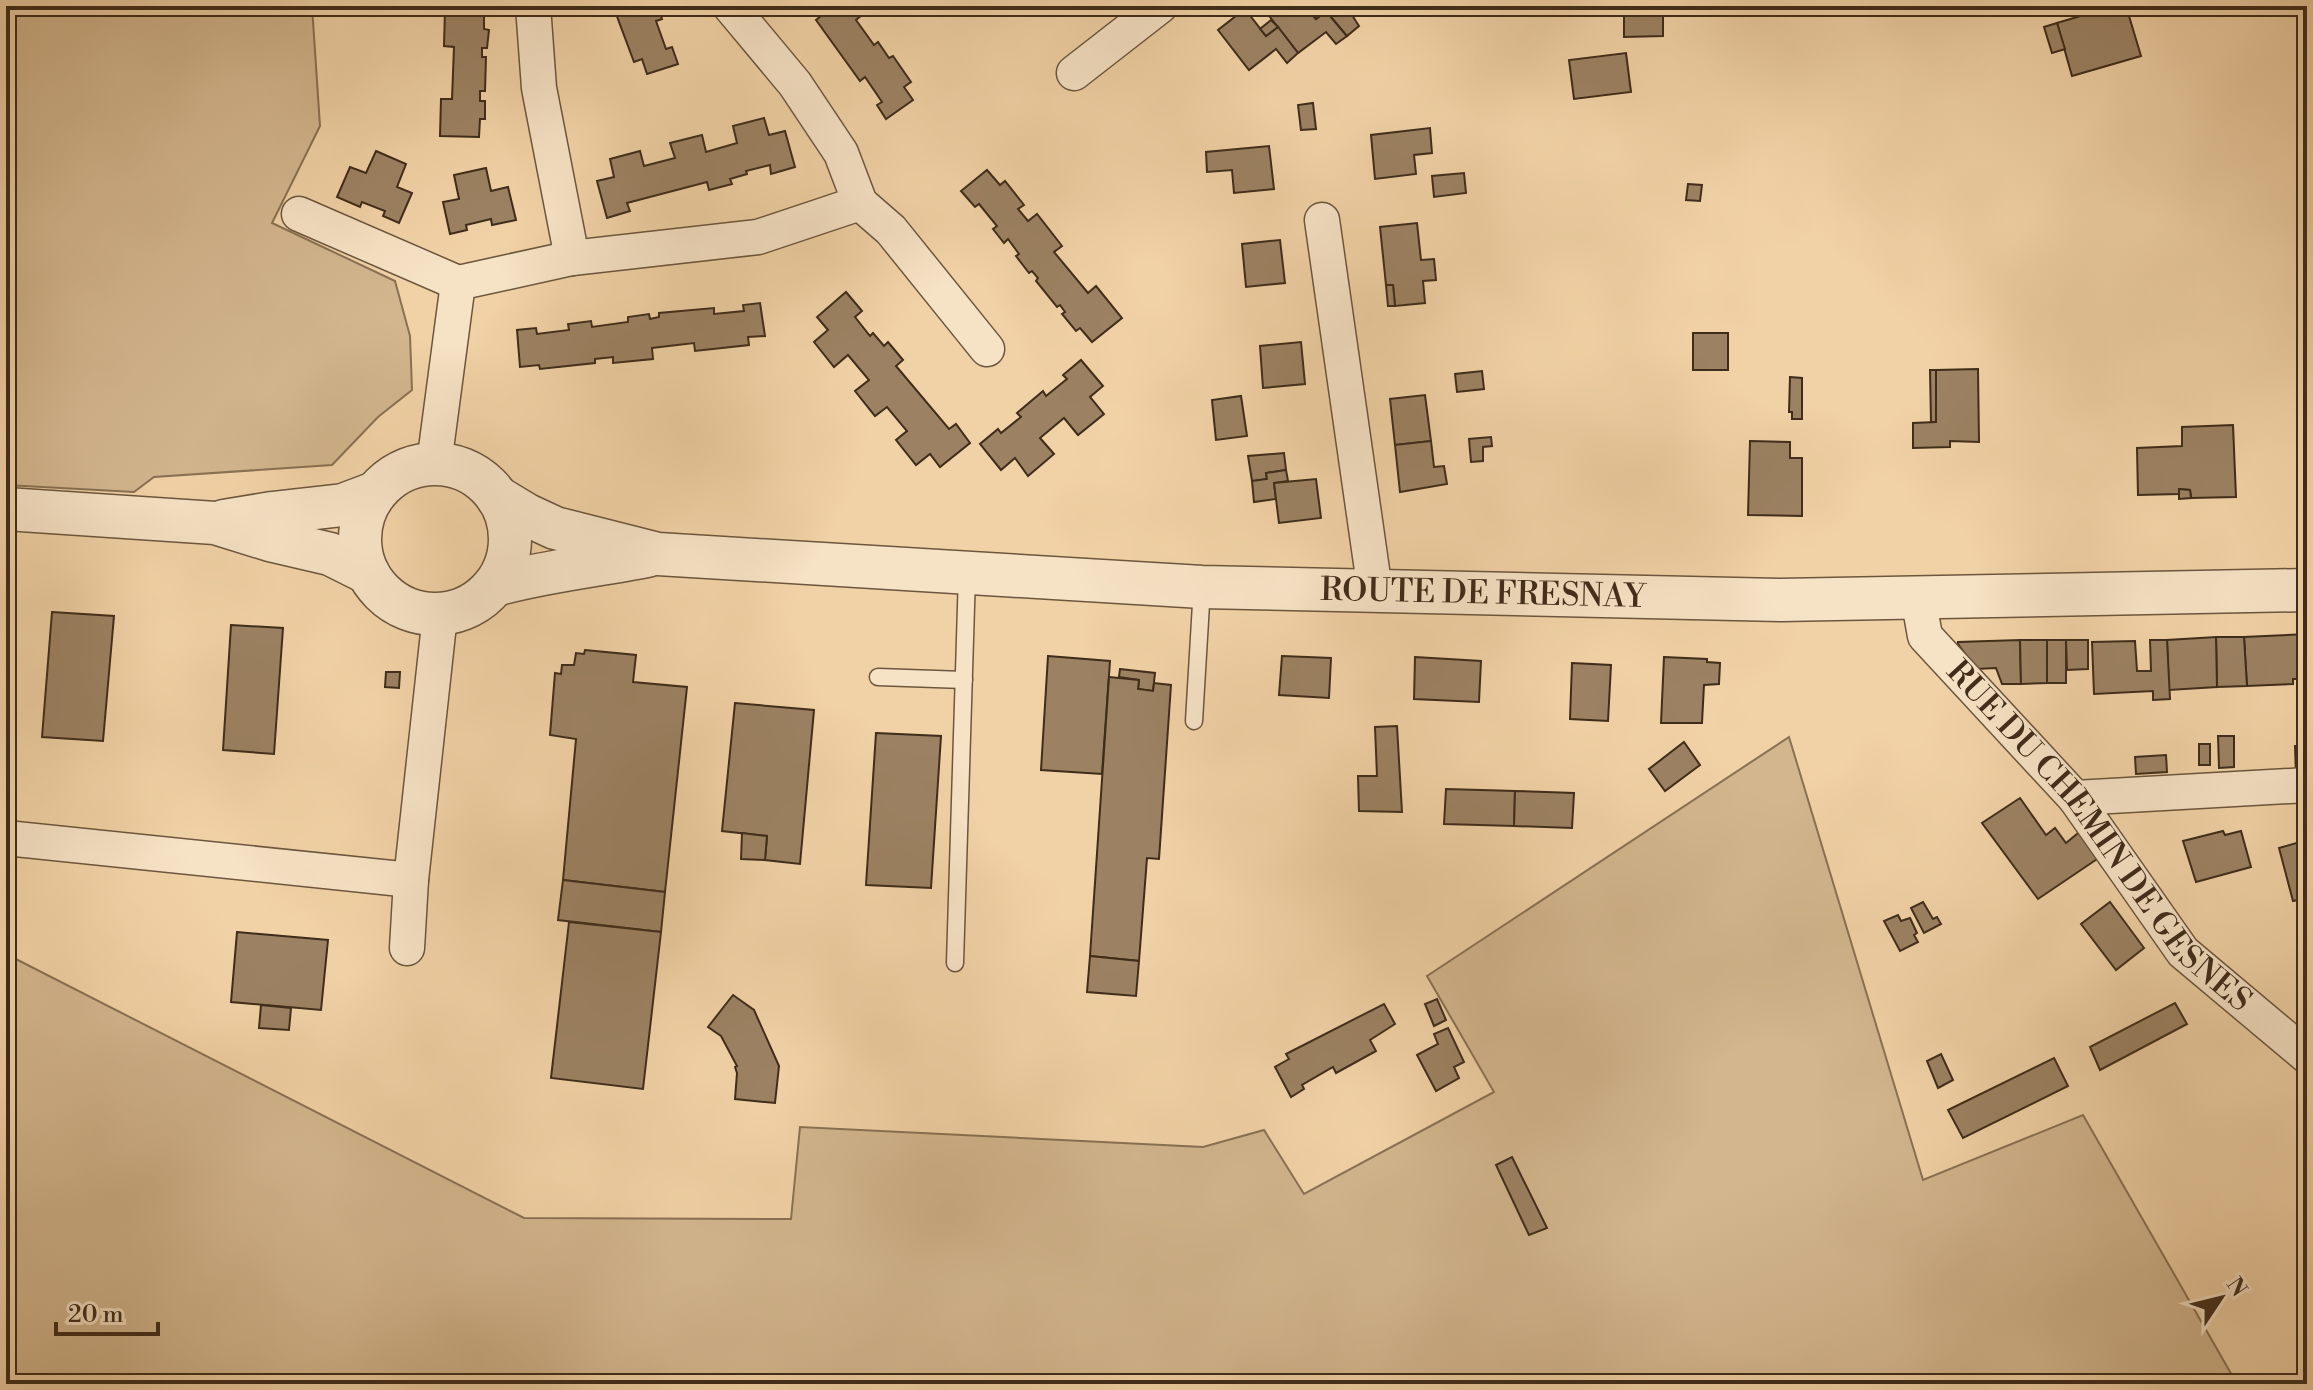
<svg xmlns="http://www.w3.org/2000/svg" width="2313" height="1390" font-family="'Libre Bodoni',serif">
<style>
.green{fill:#d3b68e;stroke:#897154;stroke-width:2}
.building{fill:#9c8263;stroke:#3f2c1a;stroke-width:2}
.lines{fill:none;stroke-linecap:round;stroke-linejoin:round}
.service-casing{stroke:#6c563d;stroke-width:19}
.minor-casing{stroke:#6c563d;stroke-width:37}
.tertiary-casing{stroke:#6c563d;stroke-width:45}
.service{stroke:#f6e2c5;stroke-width:16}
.minor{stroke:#f6e2c5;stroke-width:34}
.tertiary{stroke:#f6e2c5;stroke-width:42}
.labels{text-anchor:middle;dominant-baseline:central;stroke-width:6;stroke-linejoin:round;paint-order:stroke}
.street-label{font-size:32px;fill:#3f2c1a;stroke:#f6e2c5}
</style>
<rect width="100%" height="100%" fill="#f1d2a6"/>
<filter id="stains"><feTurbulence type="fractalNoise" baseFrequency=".0025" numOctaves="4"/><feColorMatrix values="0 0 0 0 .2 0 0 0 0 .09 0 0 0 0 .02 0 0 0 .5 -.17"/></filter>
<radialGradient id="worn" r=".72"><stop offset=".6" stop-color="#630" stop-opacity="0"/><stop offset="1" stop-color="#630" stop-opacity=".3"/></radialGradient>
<!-- green -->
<g class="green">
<polygon points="6,6 312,6 320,126 272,223 395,281 410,336 412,390 378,417 332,465 154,477 134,492 6,485"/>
<polygon points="1789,737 1923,1180 2083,1115 2237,1384 6,1384 6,954 524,1218 791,1219 800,1127 1203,1147 1264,1130 1304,1194 1494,1092 1427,976"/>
</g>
<!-- building -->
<g class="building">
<polygon points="623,6 658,6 662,19 656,21 666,49 672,47 678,64 647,74 642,59 634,62 615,11 624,8"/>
<polygon points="814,6 857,6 863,14 856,20 874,45 878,42 889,58 893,56 911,82 904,87 913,100 886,119 877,105 882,102 865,77 860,81 816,20 821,16"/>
<polygon points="1274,6 1305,6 1316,19 1326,11 1347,36 1336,44 1326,32 1298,53 1266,12"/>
<polygon points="1315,6 1322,6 1326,11 1316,19 1309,11"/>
<polygon points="1333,6 1357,6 1350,12 1359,26 1347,36 1326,11"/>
<polygon points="2114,6 2126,6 2141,56 2072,76 2057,23"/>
<polygon points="1663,8 1663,36 1624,37 1624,9"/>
<polygon points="1245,9 1266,36 1278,27 1298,53 1287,63 1276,49 1249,70 1218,30"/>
<polygon points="445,10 484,11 484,29 489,30 487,48 482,48 482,57 486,57 485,91 480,91 480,101 485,101 485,119 480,119 479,137 440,136 441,99 452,99 454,47 444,46"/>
<polygon points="1271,20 1278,27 1266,36 1260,29"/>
<polygon points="2057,23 2065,49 2052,53 2044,27"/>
<polygon points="1626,53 1631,92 1574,99 1569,60"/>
<polygon points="1313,103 1316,129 1301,130 1298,105"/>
<polygon points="764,118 769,135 785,131 795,167 771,174 770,165 746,171 747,174 730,179 732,184 709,190 707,182 627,203 630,211 607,218 597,181 614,177 610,159 640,151 644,166 675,158 670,143 702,135 706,152 737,143 733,126"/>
<polygon points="1430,128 1432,153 1414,155 1416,174 1375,179 1371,135"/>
<polygon points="1269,146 1274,189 1234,193 1232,170 1207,172 1206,152"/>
<polygon points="376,151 406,164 397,187 412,193 399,223 383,216 385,211 362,202 360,207 337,197 350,167 366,173"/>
<polygon points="486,168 491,191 508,187 516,220 492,225 491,219 466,225 467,230 450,234 443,202 459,199 454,175"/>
<polygon points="987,170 1000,185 1005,181 1024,205 1018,209 1028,221 1037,214 1062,246 1054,252 1088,293 1096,286 1122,318 1092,342 1080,328 1076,331 1062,314 1065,312 1060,305 1057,307 1036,281 1038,278 1032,271 1029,273 1016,256 1019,254 1008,239 1004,243 993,229 997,226 979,204 975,207 961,191"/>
<polygon points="1464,173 1466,193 1434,197 1432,176"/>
<polygon points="1688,184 1702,185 1700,201 1686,200"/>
<polygon points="1417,223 1421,260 1434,259 1436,280 1423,281 1425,303 1395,306 1393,285 1386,285 1380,227"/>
<polygon points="1280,240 1285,283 1246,287 1242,244"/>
<polygon points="1386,285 1393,285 1395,306 1388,306"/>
<polygon points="846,292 862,311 855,317 870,336 873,333 884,346 888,342 903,360 896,366 949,429 956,424 970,443 940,467 930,454 916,465 896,440 907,431 887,407 875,416 855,391 869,380 848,355 834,367 814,342 828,330 817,317"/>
<polygon points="760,303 765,336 748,337 749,345 695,351 694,343 652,348 653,359 613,363 613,357 595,359 595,363 540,369 539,365 520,367 517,330 536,328 537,334 569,330 568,324 591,321 592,327 628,322 628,317 649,314 650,319 659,317 659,313 714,308 714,314 744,311 743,305"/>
<rect x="1693" y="333" width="35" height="37"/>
<polygon points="1301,342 1305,384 1263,388 1260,346"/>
<polygon points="1081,360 1103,386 1090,397 1104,414 1078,435 1064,418 1040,438 1054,454 1028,476 1015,458 1001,470 980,444 998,429 1001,433 1021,417 1017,413 1043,391 1046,396 1067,379 1063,375"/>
<polygon points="1978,369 1979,442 1950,441 1950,447 1913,448 1913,423 1936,422 1936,370"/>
<polygon points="1930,370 1936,370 1936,422 1931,422"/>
<polygon points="1482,371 1484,389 1457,392 1455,374"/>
<polygon points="1790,377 1802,378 1802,419 1792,419 1792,412 1789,412"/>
<polygon points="1425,395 1431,441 1395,445 1390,399"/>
<polygon points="1241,396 1247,436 1216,440 1212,400"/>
<polygon points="2233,425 2236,497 2191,498 2190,490 2179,489 2179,494 2138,495 2137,448 2182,446 2182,427"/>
<polygon points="1491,437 1492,446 1483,447 1483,461 1471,462 1469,439"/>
<polygon points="1431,441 1434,467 1444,466 1447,484 1400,492 1395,445"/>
<polygon points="1750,441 1790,442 1790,458 1802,458 1802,516 1748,515"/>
<polygon points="1284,453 1286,470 1266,473 1267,479 1252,481 1248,456"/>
<polygon points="1286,470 1288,481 1274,483 1276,499 1254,502 1252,481 1267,479 1266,473"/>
<polygon points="1316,479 1321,518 1279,523 1274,483"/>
<polygon points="2179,489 2190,490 2191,498 2179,499"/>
<polygon points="52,612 114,616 103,741 42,737"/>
<polygon points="231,625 283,628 274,754 223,750"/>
<polygon points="2307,634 2307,679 2293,679 2293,684 2247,686 2244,637"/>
<polygon points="2216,637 2244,637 2247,686 2217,687"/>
<polygon points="2216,637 2217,687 2169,690 2167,640"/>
<polygon points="2020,640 2021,684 2002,684 1996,668 1976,669 1958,644 1958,642"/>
<polygon points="2020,640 2047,640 2047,683 2021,684"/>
<rect x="2047" y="640" width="19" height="43"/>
<polygon points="2066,640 2088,640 2088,669 2067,670"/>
<polygon points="2150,640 2167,640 2170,699 2153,700 2153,691 2094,694 2092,642 2135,641 2137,671 2151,671"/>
<polygon points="585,650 636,655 633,682 687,687 665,892 563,880 576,739 550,735 555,673 561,674 562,665 574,665 576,653 584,654"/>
<polygon points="1048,656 1110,661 1102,774 1041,770"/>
<polygon points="1282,656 1331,658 1329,698 1279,695"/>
<polygon points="1415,657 1481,661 1479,702 1414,699"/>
<polygon points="1664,657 1707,659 1707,662 1720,663 1719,684 1704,685 1702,723 1661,723"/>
<polygon points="1572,663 1611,665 1608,721 1570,719"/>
<polygon points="1120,669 1155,673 1153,691 1138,689 1139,680 1119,677"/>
<polygon points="386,672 400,672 399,688 385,687"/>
<polygon points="1109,677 1139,680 1138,689 1153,691 1154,683 1171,685 1159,859 1147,858 1139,961 1090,956"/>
<polygon points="735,703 814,710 800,864 765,860 767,836 722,831"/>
<polygon points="1397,726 1402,812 1359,811 1358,776 1377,776 1375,727"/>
<polygon points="876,733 941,736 931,888 866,885"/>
<polygon points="2218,736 2234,736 2234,767 2219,768"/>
<polygon points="1684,742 1700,765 1665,791 1649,769"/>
<rect x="2199" y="744" width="11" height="21"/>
<polygon points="2295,746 2307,746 2307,776 2296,776"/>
<polygon points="2166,755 2167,772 2136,774 2135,757"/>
<polygon points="1446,789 1515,791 1514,826 1444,824"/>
<polygon points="1515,791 1574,793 1572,828 1514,826"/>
<polygon points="2020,798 2046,835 2055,828 2066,843 2083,829 2103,855 2038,899 1982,823"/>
<polygon points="2223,831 2225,835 2241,831 2251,867 2196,882 2183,841"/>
<polygon points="742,833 767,836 765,860 741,859"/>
<polygon points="2307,840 2307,898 2293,901 2279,848"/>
<polygon points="563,880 665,892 661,932 558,920"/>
<polygon points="1923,902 1933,919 1937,917 1941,924 1924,933 1911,908"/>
<polygon points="2110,902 2144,948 2116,970 2081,924"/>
<polygon points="1898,915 1901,921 1910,918 1917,933 1914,935 1918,942 1900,951 1884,921"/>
<polygon points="569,922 661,932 643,1089 551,1078"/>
<polygon points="237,932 328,940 321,1010 231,1002"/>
<polygon points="1090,956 1139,961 1136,996 1087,992"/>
<polygon points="733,995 754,1010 779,1066 775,1103 735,1099 737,1073 735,1067 737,1066 721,1036 708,1027"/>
<polygon points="1437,999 1446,1020 1434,1026 1425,1004"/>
<polygon points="2175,1003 2187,1024 2100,1070 2090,1047"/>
<polygon points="1384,1004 1395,1024 1370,1040 1376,1051 1336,1073 1333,1067 1302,1085 1304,1089 1291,1097 1275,1067 1289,1059 1286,1054"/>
<polygon points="261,1005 291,1008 289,1030 259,1028"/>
<polygon points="1448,1028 1464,1062 1454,1067 1459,1078 1436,1091 1417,1055 1438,1044 1434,1034"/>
<polygon points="1941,1054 1953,1080 1938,1088 1927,1061"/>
<polygon points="2054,1058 2068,1086 1963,1138 1948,1110"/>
<polygon points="1512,1157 1547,1228 1529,1235 1496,1165"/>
</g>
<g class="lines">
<!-- service casing -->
<g class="service-casing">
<g id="service">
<polyline points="878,677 964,680"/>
<polyline points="1194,721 1202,587"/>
<polyline points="955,963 967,574"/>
</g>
</g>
<!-- minor casing -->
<g class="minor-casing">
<g id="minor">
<polyline points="533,6 539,88 572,258"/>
<polyline points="1074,73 1160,6"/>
<polyline points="860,203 891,230 987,349"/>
<polyline points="299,214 458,283"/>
<polyline points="1322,220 1375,591"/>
<polyline points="434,464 458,283 572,258 758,237 860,203 841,153 795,84 730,6"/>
<path id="s1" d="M1918,597L1925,636L2075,798L2183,952L2307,1056"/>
<polyline points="2075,798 2307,785"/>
<polyline points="6,838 411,880"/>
<polyline points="407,948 411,880 440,615"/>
</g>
</g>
<!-- tertiary casing -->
<g class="tertiary-casing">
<g id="tertiary">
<circle cx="435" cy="539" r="75"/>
<path id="s2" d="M497,497L527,515L555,528L658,554L1202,587L1781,600L2307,590"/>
<polyline points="6,509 215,523 270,540 330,554 368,573"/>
<polyline points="224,521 272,513 343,505 375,493"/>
<path d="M495,585C545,571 596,566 647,556"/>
</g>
</g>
<!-- service -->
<use href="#service" class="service"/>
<!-- minor -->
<use href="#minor" class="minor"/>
<!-- tertiary -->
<use href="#tertiary" class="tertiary"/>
</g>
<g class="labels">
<!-- street labels -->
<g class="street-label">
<text stroke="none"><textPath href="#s2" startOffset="998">ROUTE DE FRESNAY</textPath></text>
<text stroke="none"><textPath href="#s1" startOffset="306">RUE DU CHEMIN DE GESNES</textPath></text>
</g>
</g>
<!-- margin -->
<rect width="2313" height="1390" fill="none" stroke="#f1d2a6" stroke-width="32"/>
<rect x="8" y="8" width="2297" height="1374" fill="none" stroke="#3f2c1a" stroke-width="4"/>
<rect x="16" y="16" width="2281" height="1358" fill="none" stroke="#3f2c1a" stroke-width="2"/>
<!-- north arrow -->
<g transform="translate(2221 1298) rotate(55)" stroke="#f6e2c5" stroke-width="6" paint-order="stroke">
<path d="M0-6L14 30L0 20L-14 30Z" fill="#3f2c1a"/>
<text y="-12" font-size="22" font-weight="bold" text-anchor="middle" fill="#3f2c1a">N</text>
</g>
<!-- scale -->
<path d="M56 1322v12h102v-12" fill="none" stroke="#3f2c1a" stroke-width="4"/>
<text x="68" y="1322" font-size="24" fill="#3f2c1a" stroke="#f6e2c5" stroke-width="6" paint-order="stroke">20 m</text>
<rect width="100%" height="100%" filter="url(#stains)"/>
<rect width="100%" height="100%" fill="url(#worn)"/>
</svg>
